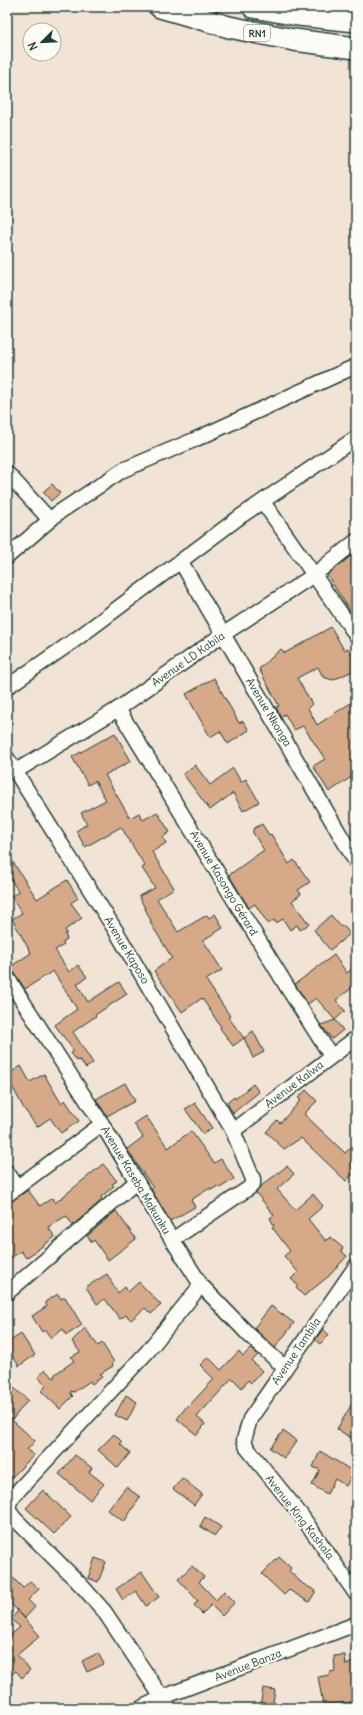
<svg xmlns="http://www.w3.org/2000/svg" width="363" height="1715" font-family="Delius,sans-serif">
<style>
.building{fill:#d6a988;stroke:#1f3d34}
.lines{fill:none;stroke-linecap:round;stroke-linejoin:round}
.minor-casing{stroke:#1f3d34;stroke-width:17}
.highway-casing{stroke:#1f3d34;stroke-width:24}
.minor{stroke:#fdfcf7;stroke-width:14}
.highway{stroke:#fdfcf7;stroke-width:21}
.labels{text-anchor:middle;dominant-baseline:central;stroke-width:4;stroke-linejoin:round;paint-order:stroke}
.shield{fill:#fdfcf7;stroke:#62766e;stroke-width:1}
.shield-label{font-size:10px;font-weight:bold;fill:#1f3d34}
.street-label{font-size:11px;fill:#1f3d34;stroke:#fdfcf7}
</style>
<rect width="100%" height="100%" fill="#f1e3d6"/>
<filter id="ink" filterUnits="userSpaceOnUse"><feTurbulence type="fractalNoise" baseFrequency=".025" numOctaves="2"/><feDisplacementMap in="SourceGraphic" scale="8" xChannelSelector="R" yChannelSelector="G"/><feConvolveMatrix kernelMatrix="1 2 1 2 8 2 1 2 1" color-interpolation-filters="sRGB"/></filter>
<g filter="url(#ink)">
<!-- building -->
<g class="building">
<polygon points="52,484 60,493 51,501 43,492"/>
<polygon points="352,555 356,561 356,620 327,575"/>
<polygon points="331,627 344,650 348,648 355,660 355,670 333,680 323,677 318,667 297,678 312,704 308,708 317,725 352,702 356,708 356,774 329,792 313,766 325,759 303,726 294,730 285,714 281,717 276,707 279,706 259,669 281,649 285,653"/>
<polygon points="214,678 239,723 243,721 249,730 228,744 220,731 210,737 186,694"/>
<polygon points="115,733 131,761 105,775 130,818 139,813 143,820 157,812 170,832 163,837 166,843 152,852 174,888 157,899 178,932 207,915 209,918 215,914 223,928 203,940 222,970 206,980 230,1016 228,1017 244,1038 233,1046 220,1028 221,1027 202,998 182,1012 154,971 172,958 150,922 151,921 139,896 155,888 142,868 145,866 121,827 85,847 76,831 87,824 81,813 106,800 95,781 88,785 72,757"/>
<polygon points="195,765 210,785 233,768 241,782 246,779 259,802 243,811 233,793 210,810 183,774"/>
<polygon points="262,824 269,835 271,834 289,864 294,860 310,882 298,890 301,894 292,901 309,924 300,930 297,925 290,930 283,919 276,923 274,920 268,924 255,904 249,908 229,875 264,850 253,833 253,829"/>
<polygon points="7,853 37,899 67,880 78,898 71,903 82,918 65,930 67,933 65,934 67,939 63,942 64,945 55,950 69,972 78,965 87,977 77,984 88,1002 119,982 127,994 95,1015 96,1016 73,1032 93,1063 86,1068 80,1060 77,1061 71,1053 74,1051 55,1025 77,1009 53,971 25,989 14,972 7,969 31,953 12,919 22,913 11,896 19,892 9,877 7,879"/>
<polygon points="331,915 341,927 343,925 350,934 330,950 314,930"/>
<polygon points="334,955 347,973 356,965 356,985 336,1000 345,1011 335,1020 316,998 308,1004 295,984"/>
<polygon points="335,1020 343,1030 332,1039 321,1025"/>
<polygon points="253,1031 264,1052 253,1058 244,1038"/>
<polygon points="21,1066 30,1082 44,1074 61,1103 65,1100 79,1121 61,1133 50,1118 37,1127 23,1107 11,1084 7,1086 7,1075"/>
<polygon points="125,1083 135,1101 107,1116 96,1099"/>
<polygon points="253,1084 259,1092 233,1113 227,1103 234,1097 235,1099"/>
<polygon points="306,1090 317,1101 304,1114 345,1153 356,1142 356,1171 346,1181 301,1138 284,1149 266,1132 277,1120 280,1123 301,1100 298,1098"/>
<polygon points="195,1103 212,1128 203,1134 185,1109"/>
<polygon points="146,1116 168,1148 191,1131 214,1163 221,1159 234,1179 220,1188 218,1186 211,1190 210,1188 191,1200 195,1207 170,1221 151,1189 153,1188 127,1149 143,1137 134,1124"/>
<polygon points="103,1164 117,1181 112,1184 114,1186 101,1197 102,1200 73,1225 66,1216 48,1227 55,1237 26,1258 21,1251 7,1261 7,1204 28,1190 40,1206 52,1198 55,1203"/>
<polygon points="287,1166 294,1174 277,1189 295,1210 313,1194 323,1206 308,1219 326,1241 330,1237 343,1248 341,1251 347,1256 329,1276 304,1296 296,1288 298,1285 291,1279 298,1272 284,1256 290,1251 272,1227 274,1226 270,1218 274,1215 256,1193 260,1187"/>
<polygon points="116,1211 136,1239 108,1260 94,1240 92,1242 87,1236"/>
<polygon points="107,1274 118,1293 125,1287 128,1292 139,1282 161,1305 151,1314 145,1308 131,1320 126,1315 120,1319 105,1299 97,1304 86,1287"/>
<polygon points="58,1294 61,1299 65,1297 82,1325 67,1335 63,1329 51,1338 45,1330 42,1332 32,1316 47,1306 45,1302"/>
<polygon points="271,1306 294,1323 275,1348 254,1328"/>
<polygon points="85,1328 98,1346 102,1343 114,1362 112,1363 113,1366 100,1374 102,1377 92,1384 90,1381 74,1392 71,1391 71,1394 73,1396 60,1409 41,1391 46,1386 38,1377 45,1370 54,1378 55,1374 74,1361 71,1357 80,1352 72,1341"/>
<polygon points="323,1329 329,1335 320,1344 315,1340"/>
<polygon points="21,1334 35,1355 19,1366 7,1347 7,1343"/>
<polygon points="251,1348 258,1355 252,1361 262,1371 251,1383 248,1380 242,1388 232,1378 197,1417 205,1424 197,1435 177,1419 187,1406 188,1407 214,1379 200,1365 208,1357 221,1370 239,1351 243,1356"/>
<polygon points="14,1388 28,1400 12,1420 35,1441 27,1450 34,1455 7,1482 7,1397"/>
<polygon points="126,1395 137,1402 127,1421 115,1415"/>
<polygon points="356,1397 356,1430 351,1438 337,1429"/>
<polygon points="283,1431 297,1441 284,1458 270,1448"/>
<polygon points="114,1434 122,1442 120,1444 130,1453 118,1468 98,1450"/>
<polygon points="320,1451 354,1472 346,1486 335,1479 327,1494 312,1485 320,1470 313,1467"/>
<polygon points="75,1455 92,1468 89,1472 104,1484 90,1500 59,1474"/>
<polygon points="182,1478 202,1494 194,1505 173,1489"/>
<polygon points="126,1487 140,1497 124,1522 108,1510"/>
<polygon points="43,1490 71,1517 54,1534 26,1508"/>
<polygon points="205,1517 221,1527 215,1536 200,1526"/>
<polygon points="279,1557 291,1568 289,1571 303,1584 316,1591 309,1602 289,1590 284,1595 262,1574"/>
<polygon points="95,1558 106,1562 98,1582 88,1578"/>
<polygon points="192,1566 204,1577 199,1582 216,1600 224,1591 235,1602 222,1616 211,1605 202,1614 194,1605 198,1601 178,1579"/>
<polygon points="7,1572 23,1588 30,1581 39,1589 28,1600 35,1607 25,1618 19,1612 40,1636 17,1655 30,1670 22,1678 16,1671 7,1678 7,1638 20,1627 11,1619 18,1611 7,1600"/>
<polygon points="142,1572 159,1597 146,1606 136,1591 123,1600 116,1589"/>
<polygon points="98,1653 104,1664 87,1672 82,1661"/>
<polygon points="345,1655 346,1665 356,1661 356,1702 323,1704 318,1677 330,1675 330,1672 335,1671 334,1656"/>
<polygon points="263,1688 275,1690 272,1708 260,1708"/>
</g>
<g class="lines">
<!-- minor casing -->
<g class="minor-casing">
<g id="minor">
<polyline points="7,473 50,520"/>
<polyline points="263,502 356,635"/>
<polyline points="7,557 58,513 123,470 194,440 356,366"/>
<polyline points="181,562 356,862"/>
<polyline points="7,687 75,640 241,516 356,438"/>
<polyline points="118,709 289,990 331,1056"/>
<polyline points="7,758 116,931 233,1131 253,1179 253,1184 249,1188 172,1240"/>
<polyline points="16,771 118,709 222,635 314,575 356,541"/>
<polyline points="7,977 102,1124 166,1230 201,1285 249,1335 285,1368"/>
<polyline points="233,1131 356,1038"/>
<polyline points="7,1172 17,1187"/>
<polyline points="7,1195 102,1124"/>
<polyline points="356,1266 250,1419 244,1440 247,1448 301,1515 356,1594"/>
<polyline points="7,1293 136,1182"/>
<polyline points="141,1708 163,1697 356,1624"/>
<path d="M169,1708L104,1611L82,1586L14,1518C7,1509 7,1503 15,1494L148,1351L201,1285"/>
</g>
</g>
<!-- highway casing -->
<g class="highway-casing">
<g id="highway">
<polyline points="160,7 229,27 294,40 356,48"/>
<polyline points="253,7 298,15 356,21"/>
</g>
</g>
<!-- minor -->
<use href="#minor" class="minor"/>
<!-- highway -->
<use href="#highway" class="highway"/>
</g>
</g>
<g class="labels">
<!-- shield labels -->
<rect class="shield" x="244" y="25" width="26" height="16" rx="3"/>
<g class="shield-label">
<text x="257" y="33">RN1</text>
</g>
<!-- street labels -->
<g class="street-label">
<text transform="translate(188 659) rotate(-35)">Avenue LD Kabila</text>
<text transform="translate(269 712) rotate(59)">Avenue Nkonga</text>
<text transform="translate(224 883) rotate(59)">Avenue Kasongo Gérard</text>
<text transform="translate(127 950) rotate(59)">Avenue Kaposo</text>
<text transform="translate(294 1084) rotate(-37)">Avenue Kalwa</text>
<text transform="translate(136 1180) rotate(59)">Avenue Kaseba Makunku</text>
<text transform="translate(296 1351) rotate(-56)">Avenue Tambila</text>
<text transform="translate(300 1517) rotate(52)">Avenue King Kashala</text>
<text transform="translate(248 1665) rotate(-21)">Avenue Banza</text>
</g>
</g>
<!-- margin -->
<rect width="363" height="1715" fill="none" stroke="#fdfcf7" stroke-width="24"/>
<rect x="12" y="12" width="339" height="1691" fill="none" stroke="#1f3d34" stroke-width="1.5" filter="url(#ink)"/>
<!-- north arrow -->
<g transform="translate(42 42) rotate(246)"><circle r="19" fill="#fdfcf7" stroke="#a4b0a9"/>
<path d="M0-3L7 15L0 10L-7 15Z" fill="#1f3d34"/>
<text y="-6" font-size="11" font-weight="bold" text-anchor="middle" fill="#1f3d34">N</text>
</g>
</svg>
